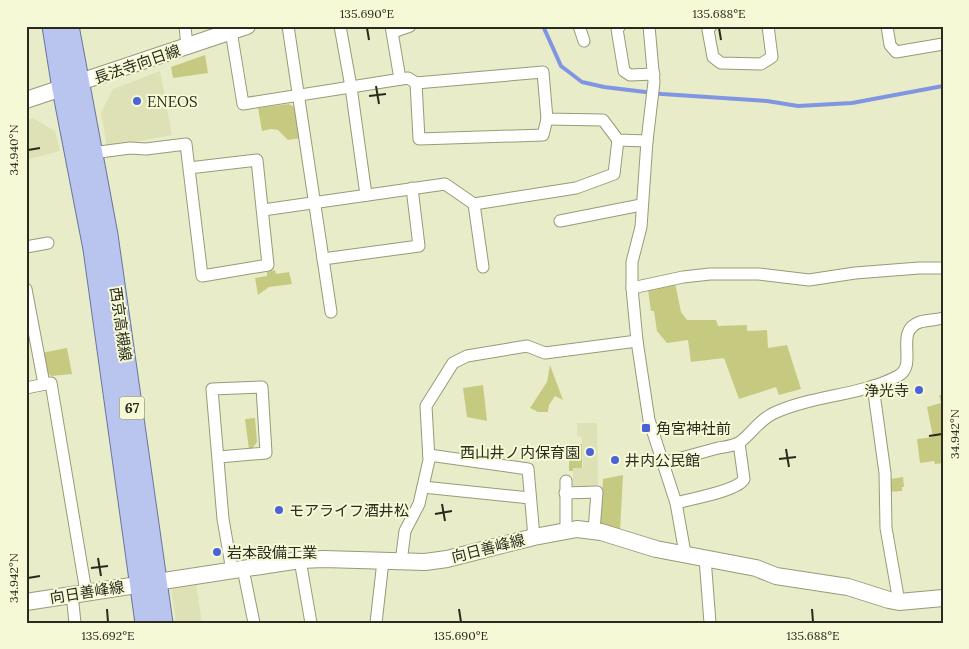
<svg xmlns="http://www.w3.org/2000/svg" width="969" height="649" font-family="Lora,'Noto Sans JP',serif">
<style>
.built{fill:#dee1b6}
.green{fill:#c6ca80}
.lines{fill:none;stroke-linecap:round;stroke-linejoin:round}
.stream{stroke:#8096e2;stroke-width:4}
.street-casing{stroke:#989a79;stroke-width:13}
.secondary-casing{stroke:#989a79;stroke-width:18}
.primary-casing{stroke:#68769d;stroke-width:21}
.street{stroke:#fff;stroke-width:11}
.secondary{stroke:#fff;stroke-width:16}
.primary{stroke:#b9c5ee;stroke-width:19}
.ticks{fill:none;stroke:#2a2b1e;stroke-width:2}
.poi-dot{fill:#4c63d8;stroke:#f6f9d5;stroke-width:2}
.labels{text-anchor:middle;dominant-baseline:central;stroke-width:4;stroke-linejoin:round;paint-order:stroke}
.shield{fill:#f6f9d5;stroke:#676955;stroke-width:1}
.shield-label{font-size:14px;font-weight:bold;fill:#2a2b1e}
.street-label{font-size:15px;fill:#2a2b1e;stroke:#f6f9d5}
.poi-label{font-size:15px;fill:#2a2b1e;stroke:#f6f9d5;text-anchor:start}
.neatline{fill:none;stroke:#2a2b1e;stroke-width:2}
.ticks-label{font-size:12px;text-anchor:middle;fill:#2a2b1e}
</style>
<rect width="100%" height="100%" fill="#e9ecc8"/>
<!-- built -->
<g class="built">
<polygon points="160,71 172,135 107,147 101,113 113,89"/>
<polygon points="33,118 55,131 60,151 26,160 26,120"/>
<polygon points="577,423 597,423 598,486 573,486 573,468 583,468 582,437 577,436"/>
<polygon points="196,585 202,623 176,623 171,589"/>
</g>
<!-- green -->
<g class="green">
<polygon points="205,55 208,73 173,78 171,67"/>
<polygon points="289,104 296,108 301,138 288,140 278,130 271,129 262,131 258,108"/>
<polygon points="275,270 276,274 289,272 292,284 269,287 258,295 255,278 267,276 267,272"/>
<polygon points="675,283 681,312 687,320 716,320 718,326 747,325 747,331 767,330 768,348 787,345 801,389 779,395 776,387 739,399 724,358 691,362 688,340 667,343 657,331 654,311 651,311 648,290"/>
<polygon points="67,348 72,374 51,376 44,369 41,353"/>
<polygon points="550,365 563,400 555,396 549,405 548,412 538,412 530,408 547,382"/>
<polygon points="483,385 487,421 467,417 463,388"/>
<polygon points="939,395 943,395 943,463 935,464 934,461 920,463 917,439 933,437 927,407 941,403"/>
<polygon points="255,418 257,442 252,449 249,449 245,419"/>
<polygon points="577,444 582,444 582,468 573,468 573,471 569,471 569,461"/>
<polygon points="623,475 620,531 600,525 603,479"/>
<polygon points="903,477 904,487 902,487 902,491 887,492 891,479"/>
</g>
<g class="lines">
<!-- stream -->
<polyline class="stream" points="543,26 561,66 582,82 604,87 662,94 767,101 798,106 852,103 943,86"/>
<!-- street casing -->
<g class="street-casing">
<g id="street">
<polyline points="185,26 187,47"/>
<polyline points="288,26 331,312"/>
<polyline points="340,26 351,87 366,195"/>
<polyline points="391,26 400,79"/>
<polyline points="579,26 584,41"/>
<polyline points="620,26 617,29 624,71 630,75 654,74"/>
<polyline points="649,26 654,82 647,141 641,227 632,262 632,288 637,341 649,420 676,503 685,553"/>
<polyline points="711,26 708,30 713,57 721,63 761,64 772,57 768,26"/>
<polyline points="887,26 890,45 896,52 943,44"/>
<polyline points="231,31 243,104 408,78 416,83 543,72 547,119 603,120 618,140 647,141"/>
<polyline points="393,32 410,26"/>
<polyline points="416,83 419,139 543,135 547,119"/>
<polyline points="92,153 130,148 146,149 186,144 202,276 268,265 257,160 189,168"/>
<polyline points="474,204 483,267"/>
<polyline points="263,210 445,184 474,204 576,188 614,174 618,140"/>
<polyline points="560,221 641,205"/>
<polyline points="26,247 48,243"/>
<polyline points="323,259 419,246 412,188"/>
<polyline points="632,288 683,277 710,274 759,274 809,280 855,273 919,268 943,268"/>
<polyline points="26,289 44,384"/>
<polyline points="873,386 885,473 886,528 899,602"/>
<polyline points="26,388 51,383 86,592"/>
<polyline points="429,455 528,469 534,537"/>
<polyline points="219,457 266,453 262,387 212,389 223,519 232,571"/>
<path d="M663,463C681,458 700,453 718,448C724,447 734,446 740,442C752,433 759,420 774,413C813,395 860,396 898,376C919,365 893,331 920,322C927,320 936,320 943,318"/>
<polyline points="566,481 566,531"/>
<polyline points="423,487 530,498"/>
<polyline points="565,493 597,492 594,531"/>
<path d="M676,503C690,499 738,491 744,479L739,443"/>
<polyline points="705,558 710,623"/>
<polyline points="300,560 311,623"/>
<polyline points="401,562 405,531 419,504 429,460 426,406 453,363 467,356 527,346 545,353 637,341"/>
<polyline points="243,569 254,623"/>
<polyline points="72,594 75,623"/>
<polyline points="376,623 383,561"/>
</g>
</g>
<!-- secondary casing -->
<g class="secondary-casing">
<g id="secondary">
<polyline points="26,100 247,26"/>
<polyline points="26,602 300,560 324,559 425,562 447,559 534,537 577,529 601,532 656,549 756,568 776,576 848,587 889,600 899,602 943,598"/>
</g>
</g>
<!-- primary casing -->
<g class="primary-casing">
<g id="primary">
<polyline points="52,26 62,89 93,249 145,623"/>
<polyline points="69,26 108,235 163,623"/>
</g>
</g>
<!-- street -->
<use href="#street" class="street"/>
<!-- secondary -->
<use href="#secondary" class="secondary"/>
<!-- primary -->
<use href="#primary" class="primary"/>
</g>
<!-- ticks -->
<path class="ticks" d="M367,28L369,40M719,28L721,40M376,86L379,104M369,96L386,94M28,150L40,148M929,436L942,434M786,449L789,467M779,459L796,457M442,504L445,521M435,514L452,511M98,558L101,576M91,568L108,566M28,578L40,576M107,609L108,622M459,609L461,622M812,609L813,622"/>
<!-- markers -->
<g class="poi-dot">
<circle cx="137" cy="101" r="5"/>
<circle cx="919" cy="390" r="5"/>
<rect x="641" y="423" width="10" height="10" rx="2.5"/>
<circle cx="590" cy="452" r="5"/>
<circle cx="615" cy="460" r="5"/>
<circle cx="279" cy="510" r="5"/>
<circle cx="217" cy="552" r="5"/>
</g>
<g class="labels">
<!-- shield labels -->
<rect class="shield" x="119.5" y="396.5" width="25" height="23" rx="4"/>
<g class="shield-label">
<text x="132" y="408">67</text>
</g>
<!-- street labels -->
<g class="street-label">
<text transform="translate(137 64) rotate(-19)">長法寺向日線</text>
<text transform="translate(121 324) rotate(82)">西京高槻線</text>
<text transform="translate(488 548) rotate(-14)">向日善峰線</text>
<text transform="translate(87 592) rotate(-9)">向日善峰線</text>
</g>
<!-- poi labels -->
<g class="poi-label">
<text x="147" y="101">ENEOS</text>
<text x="909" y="390" text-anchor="end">浄光寺</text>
<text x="656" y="428">角宮神社前</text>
<text x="580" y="452" text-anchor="end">西山井ノ内保育園</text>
<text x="625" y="460">井内公民館</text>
<text x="289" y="510">モアライフ酒井松</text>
<text x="227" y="552">岩本設備工業</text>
</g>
</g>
<!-- border -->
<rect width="969" height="649" fill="none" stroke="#f6f9d5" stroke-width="55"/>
<rect x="28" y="28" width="914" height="594" class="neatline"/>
<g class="ticks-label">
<text x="367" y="18">135.690°E</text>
<text x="719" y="18">135.688°E</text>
<text transform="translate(14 150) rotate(-90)" y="4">34.940°N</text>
<text transform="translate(955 434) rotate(-90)" y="4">34.942°N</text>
<text transform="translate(14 578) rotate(-90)" y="4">34.942°N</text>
<text x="108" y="640">135.692°E</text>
<text x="461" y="640">135.690°E</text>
<text x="813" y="640">135.688°E</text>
</g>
</svg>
